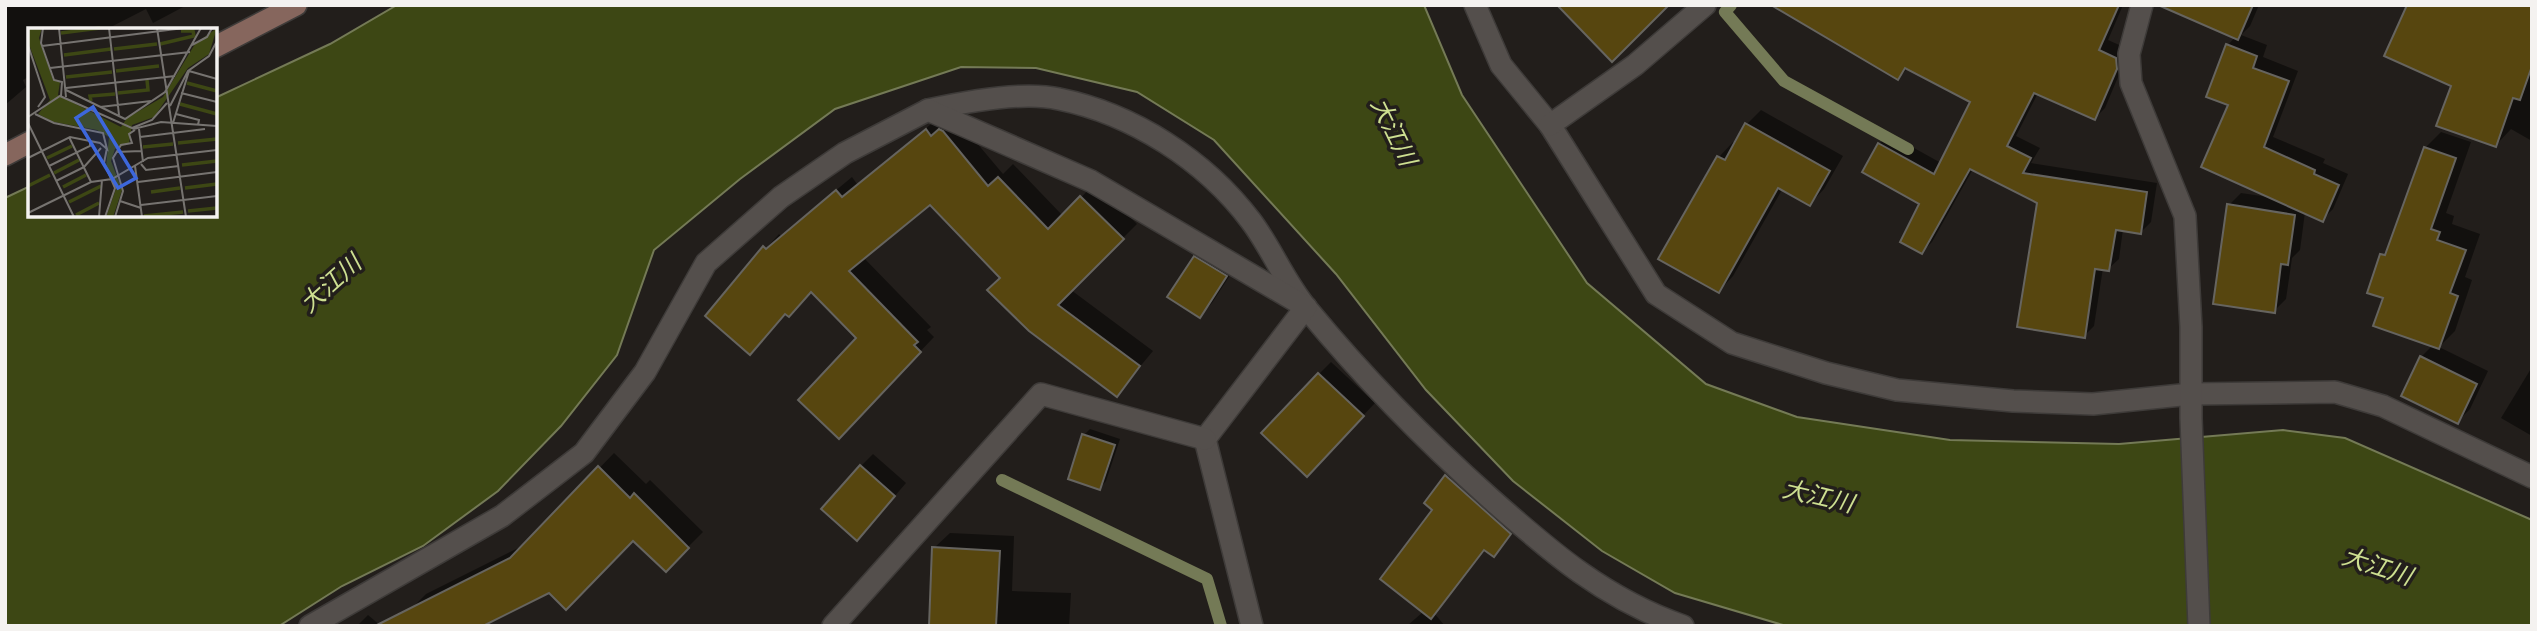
<svg xmlns="http://www.w3.org/2000/svg" width="2537" height="631" font-family="'Sofia Sans Condensed','Noto Sans JP',sans-serif">
<style>
.water{fill:#3d4714;stroke:#747a56;stroke-width:2}
.shadow{fill:#0007}
.lines{fill:none;stroke-linecap:round;stroke-linejoin:round}
.stream{stroke:#747a56;stroke-width:12}
.building{fill:#57460f;stroke:#66645f;stroke-width:2}
.street-casing{stroke:#3e3b39;stroke-width:24}
.secondary-casing{stroke:#3e3b39;stroke-width:24}
.street{stroke:#544f4c;stroke-width:21}
.secondary{stroke:#86665d;stroke-width:21}
.labels{text-anchor:middle;dominant-baseline:central;stroke-width:7;stroke-linejoin:round;paint-order:stroke}
.water-label{font-size:24px;font-style:italic;fill:#cee091;stroke:#221e1b}
.inset-river{fill:none;stroke:#3d4714;stroke-width:3.5}
.inset-road{fill:none;stroke:#767370;stroke-width:2}
.view{fill:#3d67dc;fill-opacity:0.15;stroke:#3d67dc;stroke-width:3.5}
.inset-edge{fill:none;stroke:#f4f2f0;stroke-width:3.5}
</style>
<rect width="100%" height="100%" fill="#221e1b"/>
<!-- water -->
<polygon class="water" points="397,5 1424,5 1462,95 1587,283 1706,384 1797,417 1950,440 2119,444 2283,430 2345,438 2532,520 2532,626 1783,625 1675,593 1602,551 1513,481 1426,390 1336,274 1214,140 1137,92 1036,68 961,67 835,109 740,179 654,250 617,355 561,426 498,491 423,546 342,586 279,626 5,626 5,198 30,186 30,215 215,215 215,98 330,44"/>
<!-- shadow -->
<g class="shadow">
<polygon points="5,5 187,5 153,23 146,9 105,30 30,30 30,76 23,80 26,87 5,105"/>
<polygon points="1774,5 2123,5 2108,40 2126,48 2126,58 2105,108 2095,118 2038,93 2016,136 2040,148 2031,163 2157,183 2151,222 2141,232 2123,229 2119,259 2108,269 2103,268 2094,326 2084,336 2039,202 1973,169 1932,242 1922,252 1921,204 1879,144 1889,134 1941,163 1972,101 1908,68 1898,78"/>
<polygon points="2194,5 2259,5 2250,26 2241,35 2267,45 2263,57 2298,71 2273,137 2325,159 2323,163 2348,174 2333,209 2322,220 2305,212 2300,250 2292,258 2286,299 2274,311 2229,205 2241,193 2268,197 2230,104 2228,45 2235,37"/>
<polygon points="2532,5 2532,141 2511,129 2496,145 2453,85"/>
<polygon points="1761,110 1843,156 1824,189 1810,204 1783,188 1733,276 1719,291 1661,258 1719,157 1733,142 1736,144 1746,125"/>
<polygon points="941,116 954,116 1003,174 1013,164 1063,216 1095,183 1137,224 1071,290 1153,351 1117,394 930,202 863,257 931,327 927,330 934,337 853,422 858,338 812,290 786,312 750,352 707,316 779,234 781,236 852,177 857,184"/>
<polygon points="2441,132 2471,142 2446,213 2454,216 2452,224 2480,234 2465,277 2472,280 2455,331 2439,347 2488,371 2470,409 2457,422 2421,357 2433,345 2385,297 2382,255 2390,247 2425,148"/>
<polygon points="1208,245 1238,263 1212,303 1200,316 1195,258"/>
<polygon points="1331,362 1375,403 1319,462 1319,374"/>
<polygon points="2532,367 2532,436 2501,418"/>
<polygon points="1090,429 1120,439 1106,481 1100,488 1084,435"/>
<polygon points="614,453 646,484 650,480 703,532 666,569 634,538 549,591 411,609 426,594 526,544"/>
<polygon points="873,454 906,483 869,526 861,466"/>
<polygon points="1459,464 1523,521 1494,555 1486,549 1434,613 1445,626 1407,626 1424,611 1435,510 1426,503"/>
<polygon points="950,533 1014,536 1012,591 1071,593 1069,626 930,626 934,548"/>
<polygon points="368,615 381,626 357,626"/>
</g>
<g class="lines">
<!-- stream -->
<g class="stream">
<polyline points="1731,5 1725,12 1784,81 1908,149"/>
<polyline points="1002,480 1207,579 1221,626"/>
</g>
</g>
<!-- building -->
<g class="building">
<polygon points="1557,5 1669,5 1612,62"/>
<polygon points="1771,5 2119,5 2099,50 2116,58 2117,69 2095,120 2034,93 2007,146 2031,158 2023,173 2147,192 2141,234 2116,230 2109,271 2095,269 2085,338 2017,327 2037,203 1970,169 1922,254 1900,242 1919,204 1862,172 1878,143 1934,174 1970,102 1905,68 1898,80"/>
<polygon points="2158,5 2253,5 2238,40"/>
<polygon points="2407,5 2532,5 2532,66 2520,100 2513,98 2496,147 2436,126 2451,86 2384,56"/>
<polygon points="2226,44 2257,56 2253,68 2289,81 2264,147 2315,170 2314,174 2339,185 2323,222 2201,167 2228,105 2206,97"/>
<polygon points="1745,123 1830,171 1810,206 1778,188 1719,293 1658,259 1717,156 1725,160"/>
<polygon points="926,129 931,136 939,129 943,131 988,186 998,177 1048,229 1080,196 1124,239 1058,305 1140,366 1117,397 1029,331 987,290 1000,278 930,205 849,271 918,342 914,345 921,352 839,439 798,400 856,338 811,292 789,317 785,314 750,355 705,316 763,246 766,249 836,190 842,197"/>
<polygon points="2424,147 2456,158 2431,229 2440,232 2437,240 2466,250 2450,293 2458,296 2439,349 2373,326 2383,298 2367,293 2380,254 2385,255"/>
<polygon points="2227,204 2295,215 2288,265 2281,264 2275,313 2213,304"/>
<polygon points="1194,256 1227,276 1200,318 1167,297"/>
<polygon points="2420,356 2477,384 2458,424 2401,396"/>
<polygon points="1318,373 1364,416 1307,477 1261,433"/>
<polygon points="1082,434 1115,445 1100,490 1068,479"/>
<polygon points="860,465 895,496 857,541 821,509"/>
<polygon points="598,466 630,498 634,493 689,548 666,572 633,541 566,610 549,593 483,626 375,626 510,558"/>
<polygon points="1445,475 1511,534 1494,557 1484,550 1431,619 1380,579 1432,510 1424,503"/>
<polygon points="932,547 1000,551 996,626 929,626"/>
</g>
<g class="lines">
<!-- street casing -->
<g class="street-casing">
<g id="street">
<polyline points="1475,5 1501,65 1550,125 1656,294 1732,343 1826,373 1897,390 2013,401 2093,404 2191,394 2335,392 2383,406 2532,477"/>
<polyline points="2142,5 2129,54 2131,83 2185,216 2191,327 2191,418 2199,626"/>
<path d="M928,110C964,102 1024,91 1059,99C1133,114 1205,160 1251,221C1272,249 1285,283 1308,310C1364,378 1425,440 1491,499C1552,553 1605,599 1683,626"/>
<polyline points="1550,125 1635,65 1705,5"/>
<polyline points="1205,439 1252,626"/>
<polyline points="310,626 502,516 584,453 645,372 706,263 781,197 845,153 928,110 1091,181 1306,307 1205,439"/>
<polyline points="833,626 1041,394 1205,439"/>
</g>
</g>
<!-- secondary casing -->
<g class="secondary-casing">
<g id="secondary">
<polyline points="215,47 296,5"/>
<polyline points="5,155 30,142"/>
</g>
</g>
<!-- street -->
<use href="#street" class="street"/>
<!-- secondary -->
<use href="#secondary" class="secondary"/>
</g>
<g class="labels">
<!-- water labels -->
<g class="water-label">
<text transform="translate(1393 132) rotate(64)">大江川</text>
<text transform="translate(331 284) rotate(-42)">大江川</text>
<text transform="translate(1818 497) rotate(13)">大江川</text>
<text transform="translate(2377 567) rotate(18)">大江川</text>
</g>
</g>
<!-- overview -->
<g transform="translate(28 28)">
<rect width="189" height="189" fill="#221e1b"/>
<path d="M0,0H14L11,10L25,52L32,54L30,67L93,99L99,90L135,69L167,16L189,0L181,26L160,40L126,89L104,97L101,115L87,121L83,133L94,162L85,189H78L88,161L78,139L81,109L69,102L26,94L10,86L22,72L0,14Z" fill="#3d4714"/>
<path class="inset-river" d="M33,5L72,0M132,16L166,8L165,3H153M86,21L129,16M36,27L83,21M88,43L131,38M38,49L84,44M159,55L189,63M90,65L120,62L119,52M63,73L62,68L87,66M152,76L189,86M150,115L189,111M115,119L145,116M19,130L44,118M154,137L189,133M26,145L51,132M0,158L22,147M35,159L58,147M157,160L189,156M123,164L152,160M41,174L73,158M160,183L189,180M48,187L71,175M116,188L155,184"/>
<path class="inset-road" d="M15,0L13,15L26,52L34,54L33,68M31,0L38,69M81,0L91,87M129,0L158,189M0,17L17,69L10,79M164,17L179,9L184,0M14,18L156,0M22,40L162,24M38,60L147,48M38,62L97,91L137,64L173,0M153,65L189,74M142,78L160,43L181,28L189,13M72,79L123,73M148,86L171,92L170,97M0,89L32,68L106,101L133,94L189,98M0,95L46,189M145,95L161,43L189,51M104,100L124,92L139,75M111,101L115,134M41,109L63,154M112,109L177,101M88,124L113,123M0,130L42,109L72,115L79,121L75,105L26,95L7,86M113,136L118,142L151,138M21,138L62,118V113M107,138L114,189M56,139L73,120M28,153L56,139M110,154L189,144M92,173L113,180M113,177L189,168M0,185L63,154L84,151L120,130L189,122M71,189L74,152M77,189L87,160L76,135L79,120M87,189L95,163L85,130L93,117L104,115L101,106L107,102"/>
<path class="view" d="M65,79L108,150L90,160L48,90Z"/>
<rect width="189" height="189" class="inset-edge"/>
</g>
<!-- border -->
<rect width="2537" height="631" fill="none" stroke="#f4f2f0" stroke-width="14"/>
</svg>
